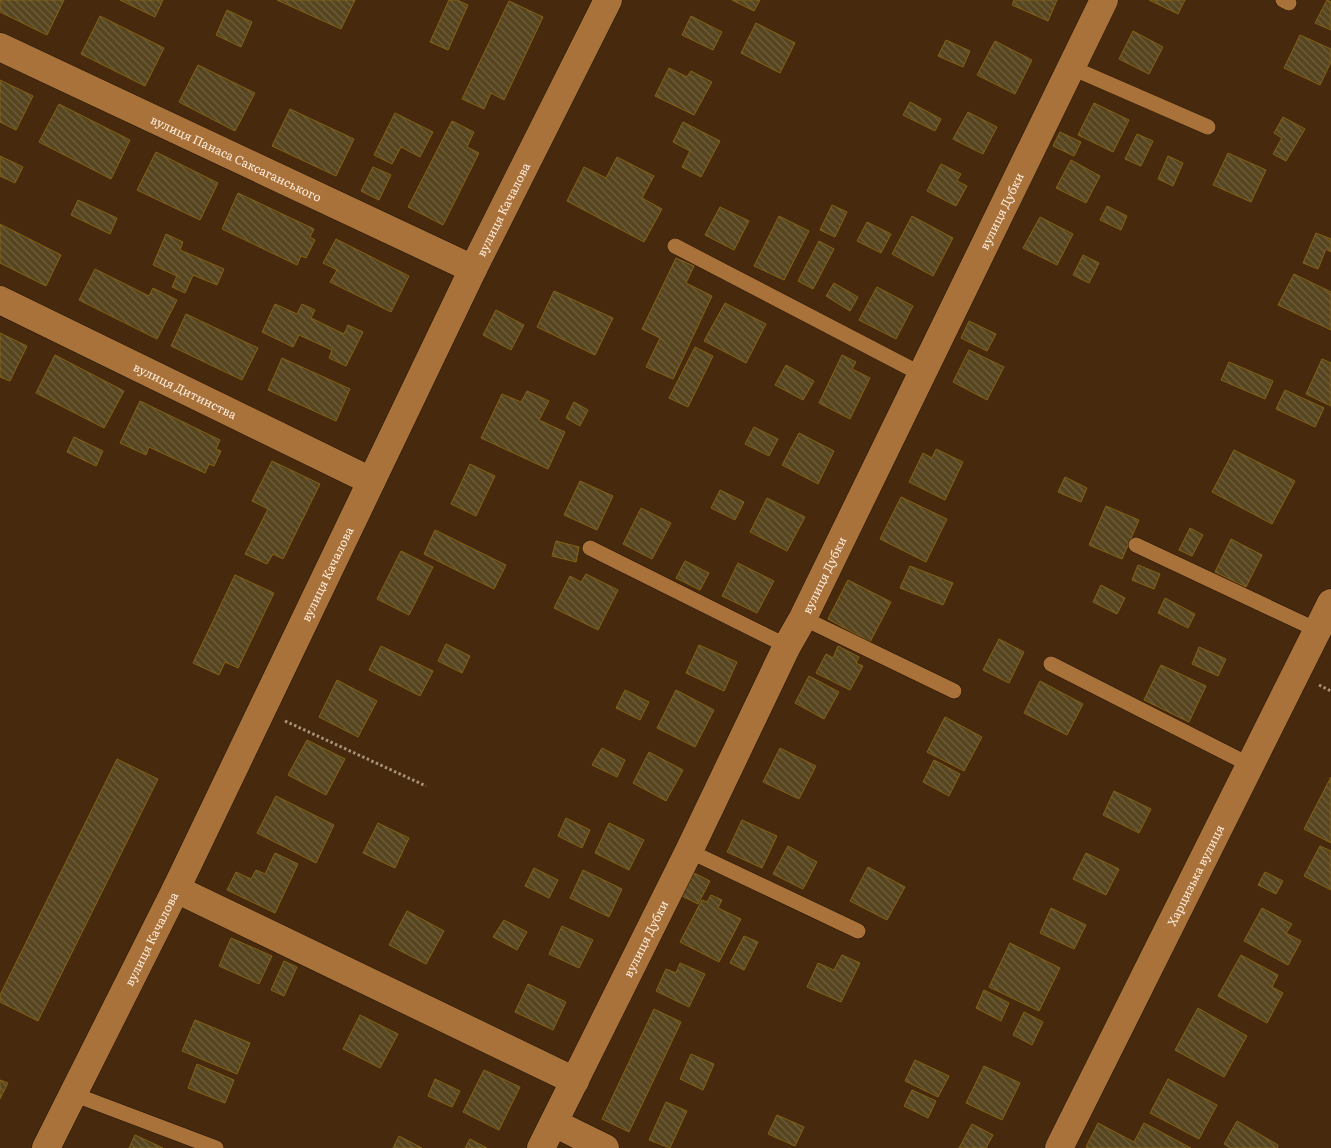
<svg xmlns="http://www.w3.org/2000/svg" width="1331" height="1148" font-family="Literata,serif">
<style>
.building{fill:url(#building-back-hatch);stroke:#846213}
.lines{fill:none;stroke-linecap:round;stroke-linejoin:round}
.service-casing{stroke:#261505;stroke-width:16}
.minor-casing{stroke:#261505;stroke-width:29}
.path{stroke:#a8917a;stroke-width:3;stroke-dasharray:2.5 2.5;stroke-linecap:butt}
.service{stroke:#a9723b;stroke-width:15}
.minor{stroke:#a9723b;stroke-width:28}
.labels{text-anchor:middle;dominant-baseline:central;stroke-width:5;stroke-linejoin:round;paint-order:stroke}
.street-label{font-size:12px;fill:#feecdb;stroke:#3c2002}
</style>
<defs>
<pattern id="building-back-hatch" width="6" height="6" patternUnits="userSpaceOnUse" patternTransform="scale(1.25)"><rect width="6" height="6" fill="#57451f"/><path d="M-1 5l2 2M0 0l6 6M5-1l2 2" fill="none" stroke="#70603f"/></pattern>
</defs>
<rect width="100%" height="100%" fill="#472a0d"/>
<!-- building -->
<g class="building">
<polygon points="0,0 64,0 47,35 0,12"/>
<polygon points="120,0 163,0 155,17"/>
<polygon points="277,0 355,0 341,29"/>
<polygon points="449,0 457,0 468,5 448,50 430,42"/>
<polygon points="732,0 760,0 754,11"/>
<polygon points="1014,0 1057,0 1048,21 1012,5"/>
<polygon points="1149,0 1185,0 1178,14"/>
<polygon points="1327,0 1331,2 1331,30 1315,23"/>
<polygon points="509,1 543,17 504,100 491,93 484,109 462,99"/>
<polygon points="227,10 252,22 241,47 216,35"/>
<polygon points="100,16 164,48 145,86 81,54"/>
<polygon points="691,16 722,32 713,50 682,35"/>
<polygon points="756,23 795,43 780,73 741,53"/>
<polygon points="1133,31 1163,47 1149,74 1119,59"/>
<polygon points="1300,35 1331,49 1331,62 1320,85 1284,68"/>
<polygon points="946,40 970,51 963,67 938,56"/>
<polygon points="995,41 1032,60 1015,94 977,75"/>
<polygon points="198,65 255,93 235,131 179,102"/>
<polygon points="669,68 687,77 691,71 712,82 694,115 655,96"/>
<polygon points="0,80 33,96 16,130 0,122"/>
<polygon points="910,102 941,119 935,131 903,115"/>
<polygon points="1094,103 1129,120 1113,152 1078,135"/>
<polygon points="59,104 130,140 111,179 39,142"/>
<polygon points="290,109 354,139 336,176 272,146"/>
<polygon points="968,112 997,127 983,154 953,139"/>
<polygon points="395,113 433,132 420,157 401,147 392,164 374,155"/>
<polygon points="1283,117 1305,129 1286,161 1273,154 1282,138 1274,133"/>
<polygon points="452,121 474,132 467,147 479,153 443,225 408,207"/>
<polygon points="683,122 720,141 701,177 682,167 690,151 673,142"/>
<polygon points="1060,132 1081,142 1074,156 1053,146"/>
<polygon points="1137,134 1153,141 1141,166 1125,159"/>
<polygon points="156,152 218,183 200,220 137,190"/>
<polygon points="1228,153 1266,170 1251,202 1213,185"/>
<polygon points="0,156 23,167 15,183 0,176"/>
<polygon points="1168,156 1183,163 1173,186 1158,179"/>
<polygon points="617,157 654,176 642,198 662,209 644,242 567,201 584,167 606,178"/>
<polygon points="1071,160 1100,176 1086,203 1056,188"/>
<polygon points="941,164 961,174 957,181 967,186 956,206 927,191"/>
<polygon points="373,167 391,175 379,200 361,191"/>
<polygon points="238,193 314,229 310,237 315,240 306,258 301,256 297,265 222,229"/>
<polygon points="78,200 117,218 110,234 71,215"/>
<polygon points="832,205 847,212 835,237 820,230"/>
<polygon points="1107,206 1127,216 1121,230 1100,220"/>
<polygon points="720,207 749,221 734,250 705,235"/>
<polygon points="779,216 809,231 784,280 754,266"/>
<polygon points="912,216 953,238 933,276 892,254"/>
<polygon points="1040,217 1073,234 1057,265 1023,248"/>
<polygon points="867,222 891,234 881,253 857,241"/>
<polygon points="0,224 61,255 46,286 0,263"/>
<polygon points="1316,233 1331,239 1331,252 1326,249 1318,269 1303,263"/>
<polygon points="166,234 183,242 180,250 224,269 217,285 193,275 185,293 172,287 177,276 153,265"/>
<polygon points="336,239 409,276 391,312 330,282 337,270 323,263"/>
<polygon points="819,241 834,249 813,289 798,281"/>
<polygon points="1083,255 1099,263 1089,283 1073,275"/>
<polygon points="676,258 694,266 686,283 712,296 673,379 646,367 660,338 642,329"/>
<polygon points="95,269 149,296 153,288 177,300 157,339 79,300"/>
<polygon points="1294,274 1331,292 1331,330 1278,305"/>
<polygon points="834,283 858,297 850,311 826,296"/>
<polygon points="877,287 913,306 896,339 859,320"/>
<polygon points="554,291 613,318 595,355 537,327"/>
<polygon points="725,303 766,324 746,363 704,341"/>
<polygon points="275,304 297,314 302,304 315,310 311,318 344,334 348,325 363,332 346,366 329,358 332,350 299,335 293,347 262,332"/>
<polygon points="496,310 524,325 511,350 483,335"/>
<polygon points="186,314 258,348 242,380 171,346"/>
<polygon points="969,321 996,334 987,351 961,338"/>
<polygon points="0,333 27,346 10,381 0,377"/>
<polygon points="695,347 713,356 688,407 669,398"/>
<polygon points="969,350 1004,367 987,400 953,382"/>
<polygon points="55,355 124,391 104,428 36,393"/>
<polygon points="842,355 856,362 852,369 870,378 850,419 819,403"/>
<polygon points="282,358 350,389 336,421 268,390"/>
<polygon points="1322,359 1331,363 1331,406 1306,394"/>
<polygon points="1229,362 1273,381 1265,399 1221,380"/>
<polygon points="786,365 814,381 803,400 775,385"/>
<polygon points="1285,390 1324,408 1315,427 1276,409"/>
<polygon points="527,391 549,401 539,420 565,432 548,469 481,438 502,394 521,402"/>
<polygon points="140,401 220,440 216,449 221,451 214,466 209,464 205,473 149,447 146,455 120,443"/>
<polygon points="574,402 588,410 580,426 566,418"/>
<polygon points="754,427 778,439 769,456 745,444"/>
<polygon points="799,433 834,451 818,484 782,465"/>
<polygon points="74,437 103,451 96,466 67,452"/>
<polygon points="936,449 963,462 945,500 909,482 923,453 932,458"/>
<polygon points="1234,450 1295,481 1272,524 1212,492"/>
<polygon points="272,461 320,484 283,559 273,554 267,564 245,554 268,509 252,501"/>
<polygon points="470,464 495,476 476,516 451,504"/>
<polygon points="1065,477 1087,488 1081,502 1058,492"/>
<polygon points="580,481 613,496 597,530 564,515"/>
<polygon points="720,490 744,502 735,520 711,508"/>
<polygon points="901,497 947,519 926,562 880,539"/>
<polygon points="767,498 805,517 787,551 750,532"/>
<polygon points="1106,506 1139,520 1122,559 1089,545"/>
<polygon points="641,508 671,523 652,559 623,544"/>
<polygon points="1190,528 1203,535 1192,556 1179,550"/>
<polygon points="435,530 506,565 494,589 424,554"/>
<polygon points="1231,539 1262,555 1246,587 1215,572"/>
<polygon points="556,541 579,547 576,562 552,556"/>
<polygon points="401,551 433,567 409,615 377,599"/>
<polygon points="685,561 709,573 700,590 676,578"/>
<polygon points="738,563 774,581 757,613 722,596"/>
<polygon points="1138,565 1160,574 1154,589 1132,580"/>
<polygon points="910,566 953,583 943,605 900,588"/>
<polygon points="586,574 618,590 598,630 554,608 570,576 581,582"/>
<polygon points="235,575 274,593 238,668 225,662 219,675 193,663"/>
<polygon points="848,580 891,602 870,642 828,619"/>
<polygon points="1101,585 1125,598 1117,614 1093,602"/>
<polygon points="1165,598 1195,614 1188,628 1158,613"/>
<polygon points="999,639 1024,652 1009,683 983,670"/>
<polygon points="446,644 470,656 462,673 438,661"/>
<polygon points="699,645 737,662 724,691 686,673"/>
<polygon points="381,646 433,671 420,696 369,670"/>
<polygon points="838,646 859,657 856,663 863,666 850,690 816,673 826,654 833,658"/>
<polygon points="1199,647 1226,659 1218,676 1192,664"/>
<polygon points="1161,665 1206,686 1189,722 1144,700"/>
<polygon points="809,676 839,692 824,719 795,703"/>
<polygon points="337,680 377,701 358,737 319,717"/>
<polygon points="1040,681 1083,704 1067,735 1024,713"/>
<polygon points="625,690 649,702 640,720 616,708"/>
<polygon points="676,690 714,710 695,747 657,728"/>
<polygon points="945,717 982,737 964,771 927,752"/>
<polygon points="307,740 345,759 326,795 288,775"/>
<polygon points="602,748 625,760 617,777 592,765"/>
<polygon points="780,748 816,766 799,799 763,782"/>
<polygon points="649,752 683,770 666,801 633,783"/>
<polygon points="117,759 158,779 38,1021 0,1002 0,995"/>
<polygon points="934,760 960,774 949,796 923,782"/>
<polygon points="1331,777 1331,843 1304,829"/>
<polygon points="1114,791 1151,809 1139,833 1103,815"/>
<polygon points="276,796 334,825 316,863 257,833"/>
<polygon points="566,818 590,830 582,848 558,836"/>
<polygon points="742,820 777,836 762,868 727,852"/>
<polygon points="378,823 409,838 395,868 363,853"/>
<polygon points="609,823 644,840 629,870 595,853"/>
<polygon points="788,846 817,862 803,889 773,874"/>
<polygon points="1320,846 1331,851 1331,890 1304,876"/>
<polygon points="275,853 298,864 275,913 227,890 236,872 251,879 256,870 265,874"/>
<polygon points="1086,853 1119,869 1106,895 1073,879"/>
<polygon points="868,867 905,887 887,920 850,901"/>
<polygon points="534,868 558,880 549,898 525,886"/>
<polygon points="583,870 622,889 609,917 570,898"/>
<polygon points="690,871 710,881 698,904 678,894"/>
<polygon points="1265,872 1283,881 1276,894 1258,885"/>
<polygon points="711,895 722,900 718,908 741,919 719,962 680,942 702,900 707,902"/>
<polygon points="1051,908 1086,925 1074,949 1040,933"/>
<polygon points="1262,908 1292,924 1286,933 1301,941 1288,965 1244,941"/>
<polygon points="407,911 444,931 426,964 389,945"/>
<polygon points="504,920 527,932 517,950 493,937"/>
<polygon points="562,926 593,940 579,968 549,954"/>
<polygon points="744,936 758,942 744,970 730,963"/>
<polygon points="231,938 272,956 259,984 219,966"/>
<polygon points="1010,943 1060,968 1039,1011 989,987"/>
<polygon points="842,955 860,963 841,1002 807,987 818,963 834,970"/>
<polygon points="1241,955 1278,975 1272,987 1283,993 1267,1023 1218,996"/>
<polygon points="284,961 297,967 284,996 271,990"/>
<polygon points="680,963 705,974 689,1007 656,991 666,969 676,973"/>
<polygon points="528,984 566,1002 553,1030 515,1012"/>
<polygon points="984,990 1009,1003 1001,1021 976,1008"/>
<polygon points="1198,1008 1247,1036 1224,1077 1175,1050"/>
<polygon points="654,1009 681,1022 629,1132 602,1119"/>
<polygon points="1024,1012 1043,1022 1032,1045 1013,1035"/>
<polygon points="360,1015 398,1034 380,1068 343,1049"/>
<polygon points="195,1020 250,1043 237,1074 182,1051"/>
<polygon points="691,1054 714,1064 703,1090 680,1079"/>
<polygon points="915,1060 949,1076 938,1097 905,1081"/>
<polygon points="197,1064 234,1080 225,1103 188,1088"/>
<polygon points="984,1066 1020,1083 1002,1120 966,1103"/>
<polygon points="484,1070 520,1087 499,1130 463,1112"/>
<polygon points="435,1079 460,1091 452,1107 428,1096"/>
<polygon points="1168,1079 1217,1105 1199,1139 1150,1113"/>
<polygon points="0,1080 8,1083 0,1099"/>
<polygon points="912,1090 936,1101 928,1118 904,1106"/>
<polygon points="666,1102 687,1111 670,1148 649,1140"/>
<polygon points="777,1115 804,1127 795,1146 768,1134"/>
<polygon points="1237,1121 1278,1145 1277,1148 1230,1148 1224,1144"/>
<polygon points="1098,1123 1134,1142 1144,1123 1191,1148 1089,1148 1086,1147"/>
<polygon points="972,1124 993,1135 986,1148 959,1148"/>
<polygon points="135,1135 163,1148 129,1148"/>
<polygon points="399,1136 422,1148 393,1148"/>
<polygon points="470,1139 487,1148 465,1148"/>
</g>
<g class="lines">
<!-- service casing -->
<g class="service-casing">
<g id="service">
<polyline points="1283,0 1289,3"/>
<polyline points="1070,67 1208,127"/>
<polyline points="675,246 921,374"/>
<polyline points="1136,545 1317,630"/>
<polyline points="590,548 787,646"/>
<polyline points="803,618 954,691"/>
<polyline points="1051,664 1250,765"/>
<polyline points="689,851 858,931"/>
<polyline points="73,1094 216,1148"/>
</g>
</g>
<!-- minor casing -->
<g class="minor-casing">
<g id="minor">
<path id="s1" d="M0,47L473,269"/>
<path id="s2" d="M0,300L371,481"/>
<polyline points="176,889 575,1081"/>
<polyline points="554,1123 605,1148"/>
<path id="s3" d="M46,1148L176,889L473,269L608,0"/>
<path id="s4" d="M541,1148L689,851L787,646L803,618L1104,0"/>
<path id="s5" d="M1059,1148L1331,603"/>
</g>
</g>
<!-- path -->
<g class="path">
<polyline points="1319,685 1331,691"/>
<polyline points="285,721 426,786"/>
</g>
<!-- service -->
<use href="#service" class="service"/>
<!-- minor -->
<use href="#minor" class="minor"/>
</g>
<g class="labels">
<!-- street labels -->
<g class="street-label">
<text stroke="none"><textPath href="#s1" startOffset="261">вулиця Панаса Саксаганського</textPath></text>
<text stroke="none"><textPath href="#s3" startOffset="1044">вулиця Качалова</textPath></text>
<text stroke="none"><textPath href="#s4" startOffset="1044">вулиця Дубки</textPath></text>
<text stroke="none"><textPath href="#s2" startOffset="206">вулиця Дитинства</textPath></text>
<text stroke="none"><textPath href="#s3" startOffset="639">вулиця Качалова</textPath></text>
<text stroke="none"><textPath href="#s4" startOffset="639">вулиця Дубки</textPath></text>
<text stroke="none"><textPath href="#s5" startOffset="305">Харцизька вулиця</textPath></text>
<text stroke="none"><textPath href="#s4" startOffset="234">вулиця Дубки</textPath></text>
<text stroke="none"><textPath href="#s3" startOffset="234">вулиця Качалова</textPath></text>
</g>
</g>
</svg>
